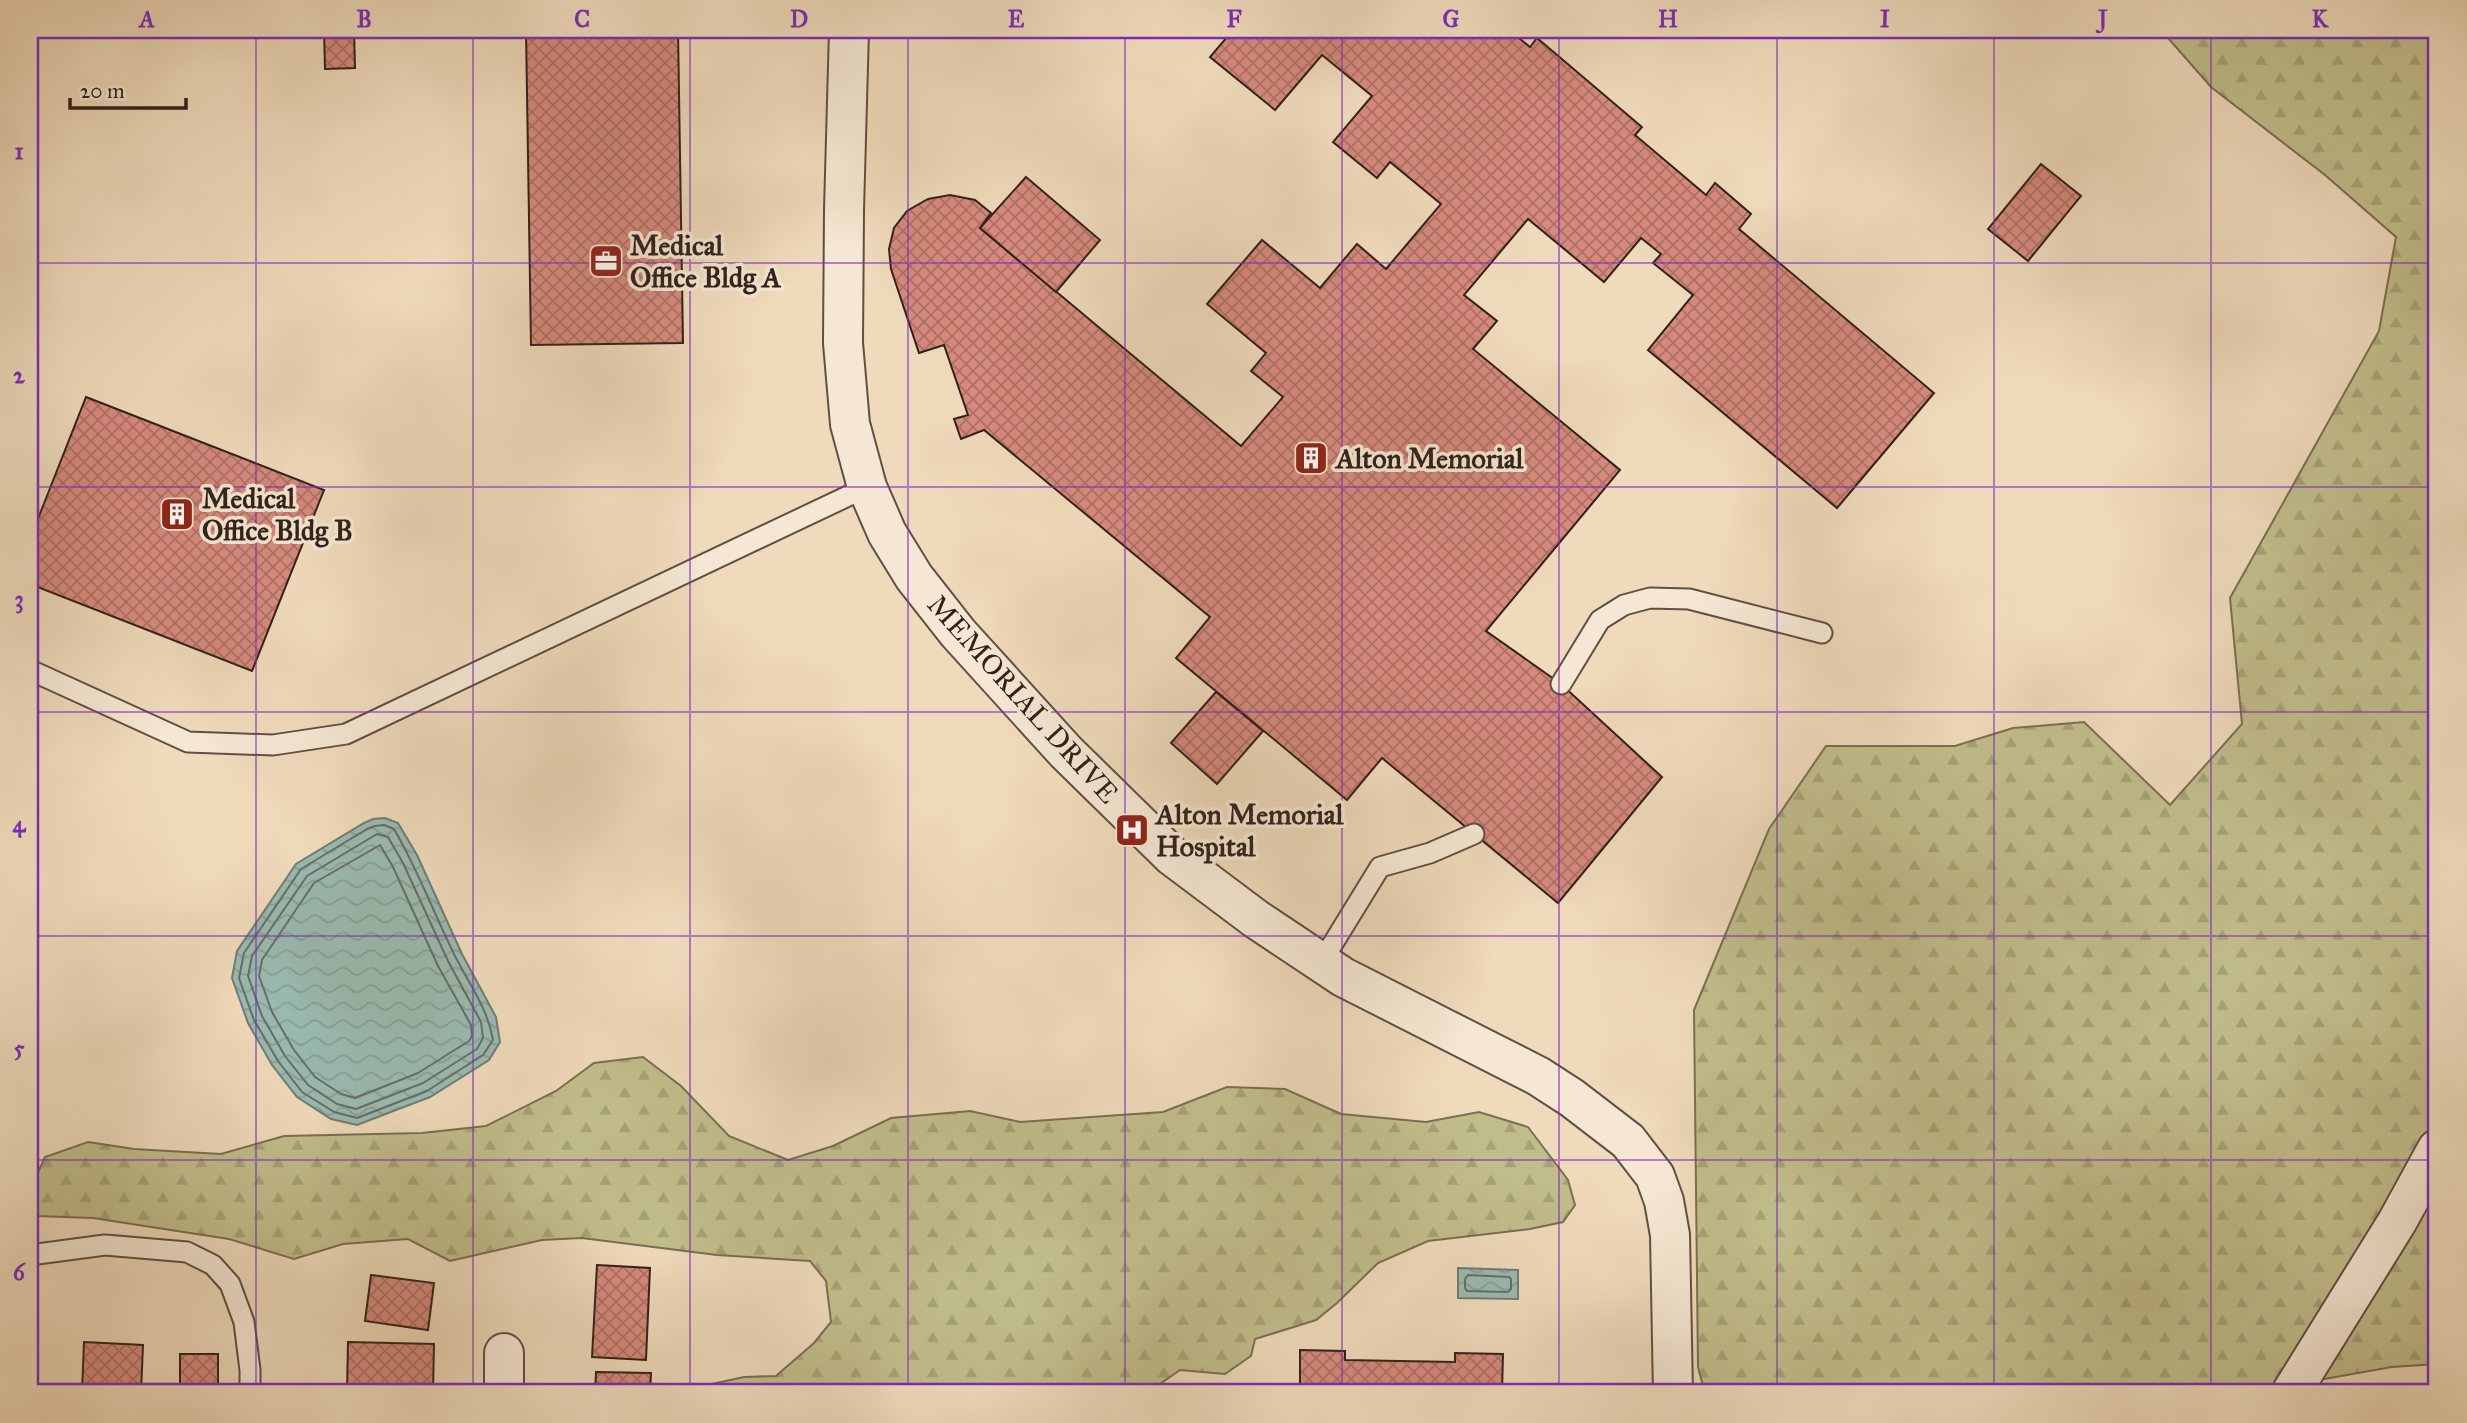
<svg xmlns="http://www.w3.org/2000/svg" width="2467" height="1423" font-family="'IM FELL Great Primer',serif">
<style>
.forest{fill:url(#forest-firs);stroke:#796f53;stroke-width:2}
.water{fill:url(#water-waves);stroke:#707d75;stroke-width:2}
.lines{fill:none;stroke-linecap:round;stroke-linejoin:round}
.shore{stroke:#666e66;stroke-width:2}
.building{fill:url(#building-cross-hatch);stroke:#31211b;stroke-width:2}
.lane-casing{stroke:#604f43;stroke-width:23}
.street-casing{stroke:#604f43;stroke-width:42}
.lane{stroke:#f5e7d3;stroke-width:19}
.street{stroke:#f5e7d3;stroke-width:38}
.grid{fill:none;stroke:#7b2cbf;stroke-width:2;stroke-opacity:0.55}
.labels{text-anchor:middle;dominant-baseline:central;stroke-width:7;stroke-linejoin:round;paint-order:stroke}
.poi-label{font-size:28px;font-weight:bold;fill:#31211b;stroke:#f5e7d3;text-anchor:start}
.street-label{font-size:28px;fill:#31211b;stroke:#f5e7d3}
.neatline{fill:none;stroke:#7b2cbf;stroke-width:2.5}
.grid-label{font-size:23px;text-anchor:middle;font-weight:bold;fill:#7b2cbf}
</style>
<defs>
<pattern id="forest-firs" width="22" height="20" patternUnits="userSpaceOnUse" patternTransform="scale(1.75)"><rect width="22" height="20" fill="#c1bd8b"/><path d="M5 1l3.5 6h-7zM16 11l3.5 6h-7z" fill="#a6a277"/></pattern>
<pattern id="water-waves" width="16" height="10" patternUnits="userSpaceOnUse" patternTransform="scale(1.75)"><rect width="16" height="10" fill="#9abbb1"/><path d="M0 5q4-4 8 0t8 0" fill="none" stroke="#85a098"/></pattern>
<pattern id="building-cross-hatch" width="8" height="8" patternUnits="userSpaceOnUse" patternTransform="scale(1.75)"><rect width="8" height="8" fill="#d68a7d"/><path d="M0 0l8 8M0 8l8-8" fill="none" stroke="#ae7066"/></pattern>
</defs>
<rect width="100%" height="100%" fill="#efdabb"/>
<filter id="stains"><feTurbulence type="fractalNoise" baseFrequency=".00286" numOctaves="4"/><feColorMatrix values="0 0 0 0 .2 0 0 0 0 .09 0 0 0 0 .02 0 0 0 .5 -.17"/></filter>
<radialGradient id="worn" r=".72"><stop offset=".6" stop-color="#630" stop-opacity="0"/><stop offset="1" stop-color="#630" stop-opacity=".3"/></radialGradient>
<!-- forest -->
<g class="forest">
<polygon points="2161,30 2437,30 2437,1364 2392,1367 2245,1393 1705,1393 1698,1367 1694,1010 1769,829 1826,746 1955,746 2013,728 2084,722 2170,805 2242,724 2230,598 2379,331 2396,237 2325,175 2211,87"/>
<polygon points="643,1057 681,1086 729,1136 788,1160 833,1146 891,1118 970,1111 1020,1122 1163,1112 1227,1087 1285,1089 1341,1114 1426,1122 1479,1112 1528,1127 1568,1180 1575,1205 1563,1222 1530,1229 1428,1241 1378,1263 1337,1303 1316,1320 1255,1339 1251,1356 1225,1374 1180,1370 1147,1393 707,1393 712,1384 744,1377 776,1376 814,1343 831,1322 826,1281 810,1261 717,1255 582,1238 542,1240 450,1261 408,1239 343,1244 294,1259 229,1239 93,1218 36,1216 30,1190 45,1157 88,1142 134,1149 221,1154 284,1136 422,1133 486,1126 556,1091 594,1063"/>
</g>
<!-- water -->
<g class="water">
<polygon points="385,818 398,823 417,855 462,954 496,1017 500,1042 489,1060 430,1097 357,1125 331,1119 297,1097 272,1065 248,1023 232,978 237,951 296,864 364,823 373,819"/>
<polygon points="1458,1268 1518,1270 1518,1299 1458,1298"/>
</g>
<g class="lines">
<!-- shore -->
<g class="shore">
<path d="M384,825L394,829C418,870 434,914 455,956C469,984 488,1009 493,1040L483,1055L427,1091L357,1118L334,1112L302,1092L278,1061L254,1020L239,978L244,953L301,869L367,829L375,826Z"/>
<polygon points="377,834 388,837 403,863 448,961 481,1022 483,1038 477,1049 423,1083 356,1109 337,1104 308,1085 285,1056 262,1016 248,976 252,956 307,876"/>
<polygon points="380,845 393,867 438,966 471,1025 472,1036 469,1041 418,1073 355,1098 341,1094 315,1077 294,1050 272,1012 259,976 262,960 314,883"/>
<polygon points="1468,1275 1509,1277 1511,1279 1511,1289 1508,1292 1467,1291 1465,1288 1465,1279"/>
</g>
</g>
<!-- building -->
<g class="building">
<polygon points="324,30 354,30 355,68 325,69"/>
<polygon points="526,30 678,30 683,343 531,345"/>
<polygon points="1233,30 1509,30 1530,47 1537,38 1642,127 1635,135 1706,195 1715,183 1751,214 1739,229 1934,393 1837,508 1648,350 1693,295 1653,263 1661,254 1641,238 1604,282 1528,219 1464,295 1497,321 1473,349 1620,470 1486,631 1561,684 1662,777 1558,903 1382,758 1347,800 1176,658 1210,617 984,430 961,439 954,419 968,415 944,345 919,353 891,269 889,249 894,228 907,211 928,199 950,195 975,200 991,213 980,228 1241,446 1283,397 1251,371 1266,353 1207,304 1262,240 1320,288 1357,244 1386,269 1441,204 1390,162 1377,178 1333,142 1372,96 1322,55 1275,110 1210,57"/>
<polygon points="2041,164 2081,196 2028,261 1988,229"/>
<polygon points="1026,177 1100,240 1056,292 980,228"/>
<polygon points="86,397 324,490 252,671 30,584 30,539"/>
<polygon points="1216,692 1263,731 1217,784 1171,743"/>
<polygon points="597,1265 650,1268 646,1360 592,1357"/>
<polygon points="371,1275 434,1283 428,1330 365,1321"/>
<polygon points="84,1342 143,1345 141,1393 82,1393"/>
<polygon points="348,1342 434,1344 433,1393 347,1393"/>
<polygon points="1300,1350 1345,1351 1345,1360 1455,1362 1455,1353 1503,1354 1502,1393 1300,1393"/>
<rect x="180" y="1354" width="38" height="39"/>
<polygon points="596,1372 651,1373 650,1393 595,1393"/>
</g>
<g class="lines">
<!-- lane casing -->
<g class="lane-casing">
<g id="lane">
<polyline points="30,670 188,742 273,745 346,734 867,487"/>
<polyline points="1561,684 1600,620 1624,605 1650,598 1689,599 1822,633"/>
<polyline points="1321,963 1380,867 1430,853 1474,834"/>
<polyline points="30,1255 105,1245 187,1252 213,1265 230,1284 244,1322 250,1370 250,1393"/>
</g>
</g>
<!-- street casing -->
<g class="street-casing">
<g id="street">
<polyline points="849,30 844,210 843,343 850,424 867,487 887,533 914,577 958,633 1066,752 1172,856 1256,919 1343,977 1538,1076 1572,1098 1628,1141 1655,1176 1664,1201 1670,1235 1673,1393"/>
<polyline points="504,1393 504,1353"/>
<polyline points="2291,1393 2397,1222 2437,1149"/>
</g>
</g>
<!-- lane -->
<use href="#lane" class="lane"/>
<!-- street -->
<use href="#street" class="street"/>
</g>
<!-- grid -->
<path class="grid" d="M256,30V1393M473,30V1393M690,30V1393M908,30V1393M1125,30V1393M1342,30V1393M1559,30V1393M1777,30V1393M1994,30V1393M2211,30V1393M30,263H2437M30,487H2437M30,712H2437M30,936H2437M30,1160H2437"/>
<!-- icons -->
<defs>
<g id="office-square" transform="scale(1.75)"><rect x="-9" y="-9" width="18" height="18" rx="4" fill="#8f2418" stroke="#f5e7d3"/><path d="M-6-3h4V-5.5h4V-3h4V5H-6ZM-1-4.5V-3h2v-1.5ZM-6 0V1H6V0Z" fill="#fff"/></g>
<g id="building-square" transform="scale(1.75)"><rect x="-9" y="-9" width="18" height="18" rx="4" fill="#8f2418" stroke="#f5e7d3"/><path d="M-4-6H4V6H1V3H-1V6H-4ZM-2.5-4.3h1.7v1.8h-1.7ZM.8-4.3h1.7v1.8H.8ZM-2.5-1h1.7V.8h-1.7ZM.8-1h1.7V.8H.8Z" fill="#fff"/></g>
<g id="hospital-square" transform="scale(1.75)"><rect x="-9" y="-9" width="18" height="18" rx="4" fill="#8f2418" stroke="#f5e7d3"/><path d="M-5-5h3v3.5h4V-5h3V5h-3V1.5h-4V5h-3Z" fill="#fff"/></g>
</defs>
<g fill-rule="evenodd">
<use href="#office-square" x="606" y="261"/>
<use href="#building-square" x="1311" y="458"/>
<use href="#building-square" x="177" y="514"/>
<use href="#hospital-square" x="1132" y="830"/>
</g>
<g class="labels">
<!-- poi labels -->
<g class="poi-label">
<text x="630" y="245">Medical<tspan x="630" dy="32">Office Bldg A</tspan></text>
<text x="1336" y="458">Alton Memorial</text>
<text x="202" y="498">Medical<tspan x="202" dy="32">Office Bldg B</tspan></text>
<text x="1156" y="814">Alton Memorial<tspan x="1156" dy="32">Hospital</tspan></text>
</g>
<!-- street labels -->
<g class="street-label">
<text transform="translate(1023 699) rotate(48)">MEMORIAL DRIVE</text>
</g>
</g>
<!-- margin -->
<rect width="2467" height="1423" fill="none" stroke="#efdabb" stroke-width="77"/>
<!-- scale -->
<path d="M70 98v10h116v-10" fill="none" stroke="#31211b" stroke-width="3.5"/>
<text x="80" y="98" font-size="21" fill="#31211b" stroke="#f5e7d3" stroke-width="5" paint-order="stroke">20 m</text>
<rect x="38" y="38" width="2390" height="1346" class="neatline"/>
<g class="grid-label">
<text x="147" y="27">A</text>
<text x="364" y="27">B</text>
<text x="582" y="27">C</text>
<text x="799" y="27">D</text>
<text x="1016" y="27">E</text>
<text x="1234" y="27">F</text>
<text x="1451" y="27">G</text>
<text x="1668" y="27">H</text>
<text x="1885" y="27">I</text>
<text x="2103" y="27">J</text>
<text x="2320" y="27">K</text>
<text x="19" y="159">1</text>
<text x="19" y="383">2</text>
<text x="19" y="607">3</text>
<text x="19" y="832">4</text>
<text x="19" y="1056">5</text>
<text x="19" y="1280">6</text>
</g>
<rect width="100%" height="100%" filter="url(#stains)"/>
<rect width="100%" height="100%" fill="url(#worn)"/>
</svg>
